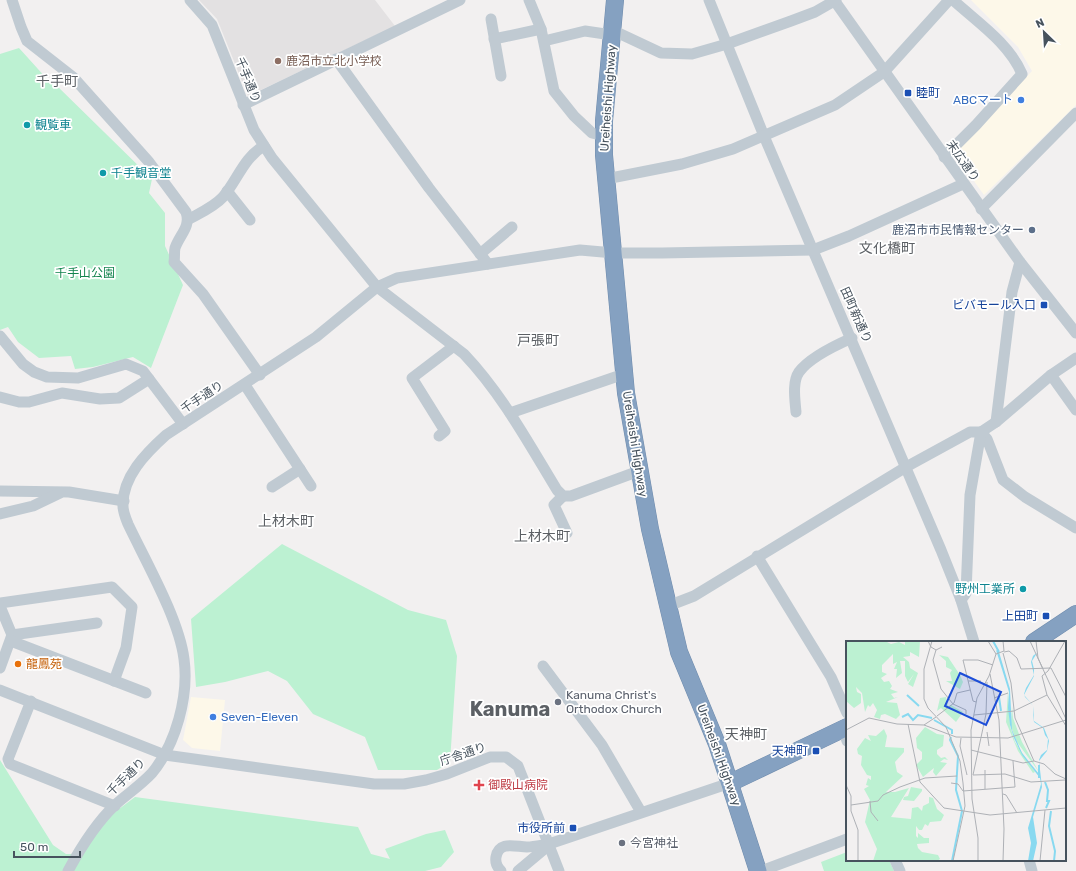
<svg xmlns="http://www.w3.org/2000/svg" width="1076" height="871" font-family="Rubik,'Noto Sans JP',sans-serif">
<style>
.commercial{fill:#fdf8e9}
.education{fill:#e3e1e2}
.green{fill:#bcf1d2}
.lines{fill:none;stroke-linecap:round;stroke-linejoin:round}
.highway-casing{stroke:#708cad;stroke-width:18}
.minor{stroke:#c0cad2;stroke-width:11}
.highway{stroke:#85a1c1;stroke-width:17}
.education-dot{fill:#8d6e63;stroke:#fff;stroke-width:1.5}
.transit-dot{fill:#1a4fb4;stroke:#fff;stroke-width:1.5}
.shop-dot{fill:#3f7fe0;stroke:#fff;stroke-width:1.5}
.culture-dot{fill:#0f9aa8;stroke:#fff;stroke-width:1.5}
.service-dot{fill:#5c6f8a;stroke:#fff;stroke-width:1.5}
.food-dot{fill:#e8710a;stroke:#fff;stroke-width:1.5}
.worship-dot{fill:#6b7280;stroke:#fff;stroke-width:1.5}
.health-dot{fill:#e0444e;stroke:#fff;stroke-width:1.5}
.labels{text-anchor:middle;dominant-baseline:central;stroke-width:3.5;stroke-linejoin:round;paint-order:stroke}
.education-label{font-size:12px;fill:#785e54;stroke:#fff;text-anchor:start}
.street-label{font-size:12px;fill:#47535e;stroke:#fff}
.transit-label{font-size:12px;fill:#164399;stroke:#fff;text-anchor:end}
.shop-label{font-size:12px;fill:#366cbe;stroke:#fff;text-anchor:end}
.culture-label{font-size:12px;fill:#0d838f;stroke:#fff;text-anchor:start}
.service-label{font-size:12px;fill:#4e5e75;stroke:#fff;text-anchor:end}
.park-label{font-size:12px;fill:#13844e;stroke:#fff}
.food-label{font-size:12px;fill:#c56008;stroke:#fff;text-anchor:start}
.worship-label{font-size:12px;fill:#5b616d;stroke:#fff;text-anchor:start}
.health-label{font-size:12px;fill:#be3a42;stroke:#fff;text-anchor:start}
.quarter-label{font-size:14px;fill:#5c6065;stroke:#fff}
.town-label{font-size:20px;font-weight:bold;fill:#5c6065;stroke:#fff}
.inset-river{fill:none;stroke:#88d9f0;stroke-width:2}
.inset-road{fill:none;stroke:#aeb1b6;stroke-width:1}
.view{fill:#1d4ed8;fill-opacity:0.15;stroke:#1d4ed8;stroke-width:2}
.inset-edge{fill:none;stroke:#47535e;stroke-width:2}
</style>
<rect width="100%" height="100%" fill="#f2f0f0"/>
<!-- commercial -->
<g class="commercial">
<polygon points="971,0 1076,0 1076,105 984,195 954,153 1032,71 1018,47"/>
<polygon points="191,697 225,700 220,751 192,748 183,740"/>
</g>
<!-- education -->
<polygon class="education" points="199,0 375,0 395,26 248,96 217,19"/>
<!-- green -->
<g class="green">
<polygon points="19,48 47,79 54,83 152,179 149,193 165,213 165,246 183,285 151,368 133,357 93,367 75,369 71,356 39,358 18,342 8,327 0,330 0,54"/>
<polygon points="282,544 408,610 446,620 457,656 450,762 437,770 378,770 365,737 313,714 287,681 268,671 225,682 196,687 191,619"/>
<polygon points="0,760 53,845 66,854 77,854 107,818 135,797 358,827 371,854 390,859 385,849 426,834 445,830 454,852 441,867 425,871 0,871"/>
<polygon points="847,852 847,860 889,860 894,871 824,871 821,862"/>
</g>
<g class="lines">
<!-- highway casing -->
<g class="highway-casing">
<g id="highway">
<polyline points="615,0 604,121 604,155 626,393 650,529 679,652 717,744 758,871"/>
<polyline points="1034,642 1076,614"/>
<polyline points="730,783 847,727"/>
</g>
</g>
<!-- minor -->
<g class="minor">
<path d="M12,0L21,27L27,41L73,77L149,162L186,212C191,227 180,234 175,248C174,252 175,257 174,262L203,294L260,375"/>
<path d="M190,0L212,25L254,130L272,158L377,287L464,354C502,394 529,444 557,490L563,496H571L639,471"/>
<polyline points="529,0 541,29 554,91 574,116 592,133 604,136"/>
<polyline points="709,0 764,136 941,550 961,600 974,642"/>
<polyline points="834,0 1020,262 1076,333"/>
<polyline points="491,19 501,76"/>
<polyline points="612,30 661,53 692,54 727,44 791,21 815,12 836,0"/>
<polyline points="494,39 541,29"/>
<polyline points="544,41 585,31 612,35"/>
<polyline points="336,59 429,188 488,264"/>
<polyline points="243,105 460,0"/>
<path d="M944,157L976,125L1022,74C1009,43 977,22 953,0"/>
<polyline points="606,179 682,164 733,149 835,105 884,72 949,0"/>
<polyline points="227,191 250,220"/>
<polyline points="981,209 1076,113"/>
<path d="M189,219C200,213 214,207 223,197C237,181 244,157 264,146"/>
<polyline points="480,254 512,227"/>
<polyline points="0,336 23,364 34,372 47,377 78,378 126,364 143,371 183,424"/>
<polyline points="1051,375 1076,410"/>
<polyline points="245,385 311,486"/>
<polyline points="0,397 19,402 29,402 62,393 100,399 119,398 149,379"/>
<path d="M796,412C795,400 792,382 799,372C810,357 836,345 852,338"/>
<polyline points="510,413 624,374"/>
<polyline points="996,422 1012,292 1020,262"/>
<polyline points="981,432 987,439 1003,480 1025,497 1076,528"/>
<polyline points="439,436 445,431 412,378 454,346"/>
<polyline points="272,487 300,469"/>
<polyline points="0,491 69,492 124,501"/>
<polyline points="563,496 554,505 567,533"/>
<polyline points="0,514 33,506 60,493"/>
<polyline points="757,556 831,677 847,713"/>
<polyline points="961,600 966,593 970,495 981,432"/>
<polyline points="0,603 112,587 132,607 126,648 114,681"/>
<polyline points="0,606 12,635 0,668"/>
<polyline points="668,606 694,596 906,467 970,432 981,432 996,422 1051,375 1076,358"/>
<polyline points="12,635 97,623"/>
<polyline points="11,641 146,693"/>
<polyline points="543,666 602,745 641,812"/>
<polyline points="0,690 165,755 374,784 404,784 426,780 447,774 490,757 506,757 518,766 559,871"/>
<polyline points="31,701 8,759 10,764 115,806"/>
<polyline points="847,729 845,735 847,741"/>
<polyline points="895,860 900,871"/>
<polyline points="1029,860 1032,871"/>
<path d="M68,871C81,847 95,824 115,805C127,794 141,785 152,773C176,744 189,696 184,659C179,619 146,562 128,524C126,519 123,512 123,506C122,477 146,453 166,435L316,337L377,287L397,278L580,250L614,253H662L813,250L849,236L963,184"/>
<path d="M501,871C497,867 495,863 496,857C499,840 516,847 527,847C534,847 542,845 549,844L730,783"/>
<polyline points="518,871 549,845"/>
<polyline points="761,871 847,839"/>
</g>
<!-- highway -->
<use href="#highway" class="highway"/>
</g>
<!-- markers -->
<circle class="education-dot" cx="278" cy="61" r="4"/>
<g class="transit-dot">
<rect x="904" y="89" width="8" height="8" rx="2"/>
<rect x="1040" y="301" width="8" height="8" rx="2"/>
<rect x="1042" y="612" width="8" height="8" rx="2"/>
<rect x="812" y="747" width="8" height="8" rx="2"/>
<rect x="569" y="824" width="8" height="8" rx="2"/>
</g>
<g class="shop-dot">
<circle cx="1021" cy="100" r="4"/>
<circle cx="213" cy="717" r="4"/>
</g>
<g class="culture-dot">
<circle cx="27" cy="125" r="4"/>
<circle cx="103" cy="173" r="4"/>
<circle cx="1023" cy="589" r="4"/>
</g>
<circle class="service-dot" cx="1032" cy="230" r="4"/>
<circle class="food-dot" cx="18" cy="664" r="4"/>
<g class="worship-dot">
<circle cx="558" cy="702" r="4"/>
<circle cx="622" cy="843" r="4"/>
</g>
<path class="health-dot" d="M477 779h4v4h4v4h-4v4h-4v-4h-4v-4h4z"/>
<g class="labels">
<!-- education labels -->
<g class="education-label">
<text x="286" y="61">鹿沼市立北小学校</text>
</g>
<!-- street labels -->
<g class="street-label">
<text transform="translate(248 80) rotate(68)">千手通り</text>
<text transform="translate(608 98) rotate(-86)">Ureiheishi Highway</text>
<text transform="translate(963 161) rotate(55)">末広通り</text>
<text transform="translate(856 315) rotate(66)">田町新通り</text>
<text transform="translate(202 397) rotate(-33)">千手通り</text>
<text transform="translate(635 444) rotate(81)">Ureiheishi Highway</text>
<text transform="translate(463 754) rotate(-19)">庁舎通り</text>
<text transform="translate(719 755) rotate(70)">Ureiheishi Highway</text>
<text transform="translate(126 777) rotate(-44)">千手通り</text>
</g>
<!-- transit labels -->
<g class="transit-label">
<text x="916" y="93" text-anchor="start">睦町</text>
<text x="1036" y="305">ビバモール入口</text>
<text x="1038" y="616">上田町</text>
<text x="808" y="751">天神町</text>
<text x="565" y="828">市役所前</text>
</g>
<!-- shop labels -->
<g class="shop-label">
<text x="1013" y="100">ABCマート</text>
<text x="221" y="717" text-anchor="start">Seven-Eleven</text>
</g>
<!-- culture labels -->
<g class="culture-label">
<text x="35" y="125">観覧車</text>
<text x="111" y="173">千手観音堂</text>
<text x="1015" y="589" text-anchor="end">野州工業所</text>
</g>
<!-- service labels -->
<g class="service-label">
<text x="1024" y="230">鹿沼市市民情報センター</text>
</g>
<!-- park labels -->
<g class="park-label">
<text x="85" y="273">千手山公園</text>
</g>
<!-- food labels -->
<g class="food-label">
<text x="26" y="664">龍鳳苑</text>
</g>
<!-- worship labels -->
<g class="worship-label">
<text x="566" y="695">Kanuma Christ's<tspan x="566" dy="14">Orthodox Church</tspan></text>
<text x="630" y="843">今宮神社</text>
</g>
<!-- health labels -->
<g class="health-label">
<text x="488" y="785">御殿山病院</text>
</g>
<!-- quarter labels -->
<g class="quarter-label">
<text x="57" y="81">千手町</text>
<text x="887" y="248">文化橋町</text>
<text x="538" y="340">戸張町</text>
<text x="286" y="521">上材木町</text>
<text x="542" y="536">上材木町</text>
<text x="746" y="734">天神町</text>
</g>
<!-- town labels -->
<g class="town-label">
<text x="510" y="709">Kanuma</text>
</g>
</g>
<!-- overview -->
<g transform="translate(846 641)">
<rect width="220" height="220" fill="#f2f0f0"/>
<path d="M0,0H39L45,3L53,1L59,4V0H74L73,16L64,11V15L57,16L63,21L64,27L72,32L67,46L62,43L68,33L62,41L59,35V20H54L56,32L50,37L51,28H48L51,21L47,23V13L36,24V31L41,33L35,37L38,41L43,40L46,45L44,48L52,51L45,53L48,57L52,56L40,61L51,62L54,74L50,78L39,73L35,74L34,78L28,76L31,69L27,62L24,66L22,64L19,71L16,52L10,46L11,51L15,53V62L8,67L0,60ZM93,14L102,16L114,34L117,41L114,48L100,40H106L104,32L106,29L100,26V20ZM162,50L164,85L169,101L189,131L187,132L172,110L160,81ZM100,56L102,65L105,64L117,71L110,81L95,67L91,70L94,57ZM166,65L167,77L176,101L193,131L171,101L165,86ZM79,86L91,93L98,94L97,105L91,109V113L95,117L99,116L102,119L98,118L94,121L101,122L90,135L87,131L88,127L77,136L70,124L76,118V111L71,107L70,97ZM38,88L41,95L39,106L58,107V111L49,121L51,131L57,135L40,151H49L63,147L45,176L65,178L66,167L72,166L76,170L77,165L83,162V156L87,157L91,168L98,174L95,180L84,181L82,185L79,183L76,189H73L70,185V195L72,197V192L78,197H83V202L71,203L72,207L76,211L92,214L94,218L91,220H27L31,208L19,181L24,159L18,148L23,145L20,144L22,137L25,139V135L21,134L15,124L16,115L12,113L11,108L19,97L25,100L22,94L30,95ZM65,146L76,148V150L68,160L57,159L58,156L62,155Z" fill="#bcf1d2"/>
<path d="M150,9L153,11L164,48L166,89L176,112L193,133V119L195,114L201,109L202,98L199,94L197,87L188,81L187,74V65L184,61L179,56L178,53L180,47L188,34L185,21L187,15L188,14L191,12L190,9L191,12L186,20L188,28V35L178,54L185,62L187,65L188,80L198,87L202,97L203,100L201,110L193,120L196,146L187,176L191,202L187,220H182L185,202L182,187L195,143L194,137L176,114L168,97L164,84L162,67L163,51Z" fill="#88d9f0"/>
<path class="inset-river" d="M147,0L153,11M61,54L73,65M153,56L155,70M56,76L62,73L67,79L72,74L86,77M88,79L106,89V93M105,96L104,99L112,115L110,149L116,170L106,220M193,124V137M199,141L202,149L201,160H203L200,167M205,170L203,185L209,210L208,220"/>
<path class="inset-road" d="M82,0L85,6L90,9M86,0L78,28V58L82,67L100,86L114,120L117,142L119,165L107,220M142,0L150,13M184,0L220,78M190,0L192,17L197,28M96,6L90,9L87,19L95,48L107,63L120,69V73M158,11L163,10L171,17L175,28L205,27L220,56M157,12L165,42L169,77L188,120M144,33L153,79L158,188L157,220M122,40H135M141,41L140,73L127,134L159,133L185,141L219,139M201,54L220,85M148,57L162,52M130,61L127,60L117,19H132L147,24M128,74L168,70L201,54L196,35L202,30L219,0M91,75L108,62L111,52L124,49M62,83L74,141L98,167L144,174L220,167M78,84L90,76M0,89L23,77L51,83L78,84L110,96L162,97L220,79M141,91L143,105M115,97L114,105L121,134M125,109L177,122L188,120L198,123L209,133L220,138M139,129V148M105,142L112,143L117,150L169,146L167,120M0,144L5,155V170L12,189V220M157,153L160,154L171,172M24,160L25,171L32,180M5,164L32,160L37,154L54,146L79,137L111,135M132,220V197L126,158L125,89L131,57L143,35L150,13L158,10L157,0M194,220L199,169"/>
<path class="view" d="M114,32L155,51L140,84L99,65Z"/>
<rect width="220" height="220" class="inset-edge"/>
</g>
<!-- north arrow -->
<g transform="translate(1044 32) rotate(335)" stroke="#ffffff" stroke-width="3" paint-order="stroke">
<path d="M0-3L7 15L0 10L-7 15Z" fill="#47535e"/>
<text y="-6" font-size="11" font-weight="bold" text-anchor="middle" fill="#47535e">N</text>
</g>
<!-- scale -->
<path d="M14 851v6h66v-6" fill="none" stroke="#47535e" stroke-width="2"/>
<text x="20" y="851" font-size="12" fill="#47535e" stroke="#ffffff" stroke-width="3" paint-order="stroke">50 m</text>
</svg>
